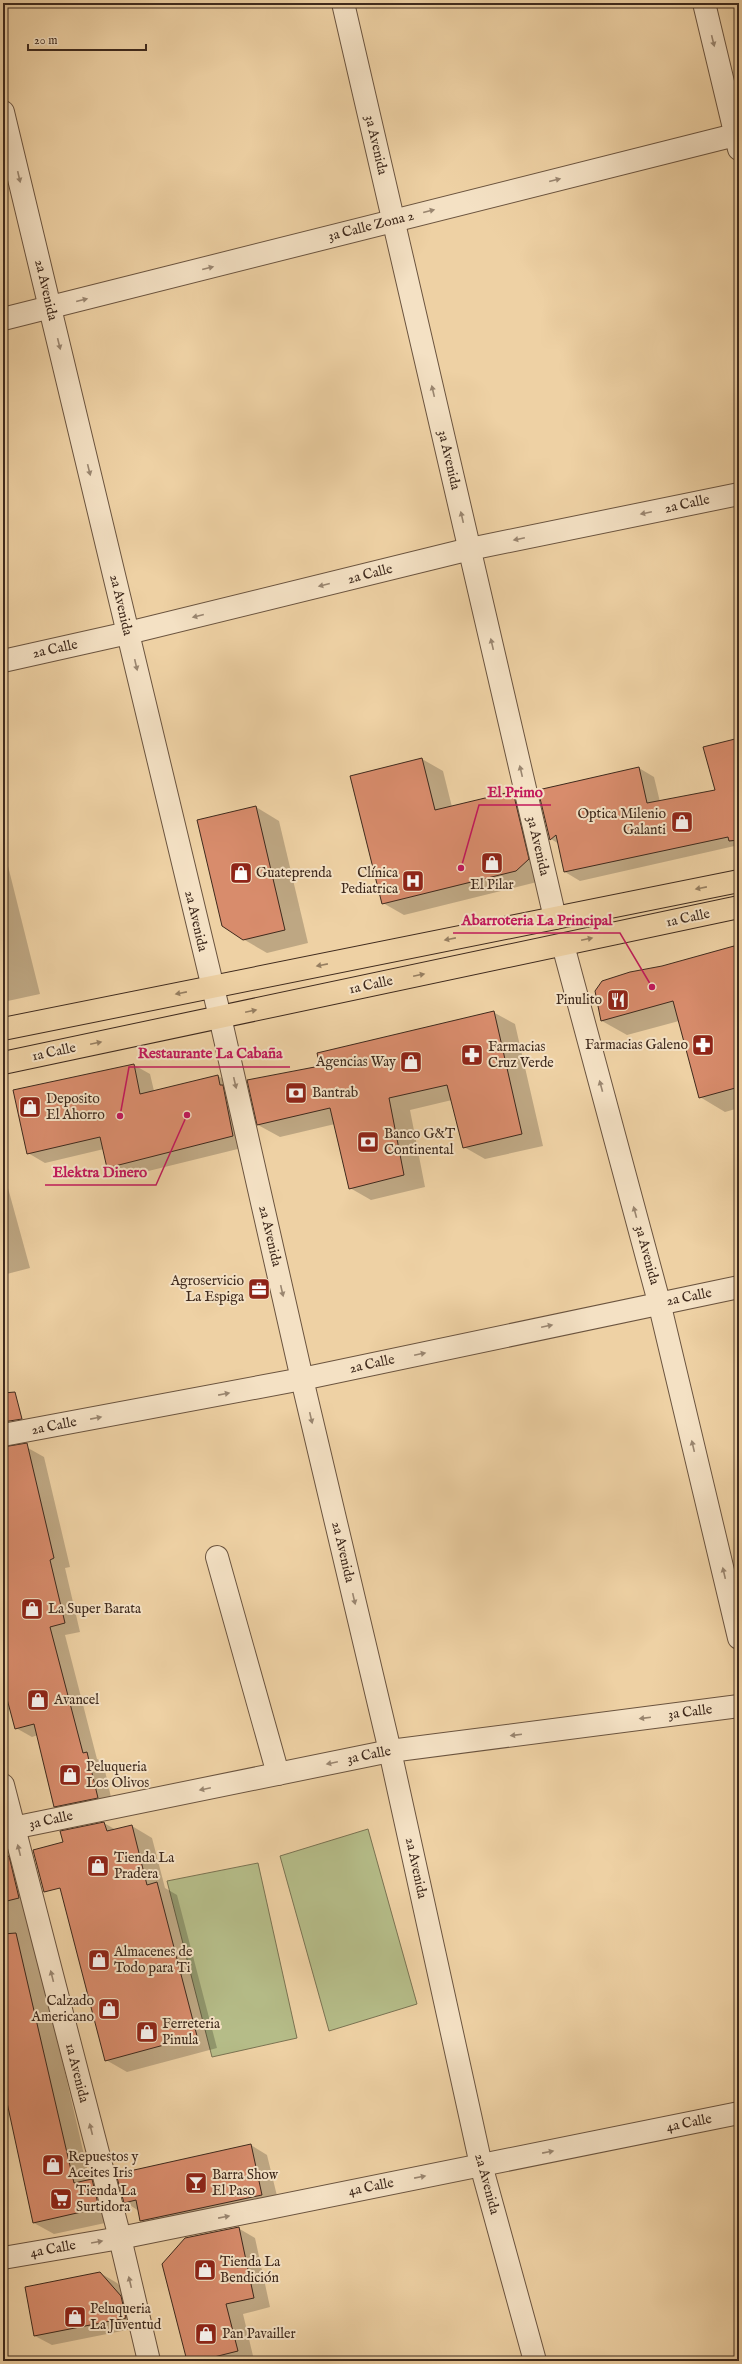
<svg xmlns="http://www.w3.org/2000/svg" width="742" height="2364" font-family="'IM FELL English',serif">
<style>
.green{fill:#b5bc88;stroke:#7a7352}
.shadow{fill:#0003}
.building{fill:#d88c6c;stroke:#3f2a1d}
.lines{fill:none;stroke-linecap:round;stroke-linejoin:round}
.minor-casing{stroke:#6b543f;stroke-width:24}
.major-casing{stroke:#3f2a1d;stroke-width:24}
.minor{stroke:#f4e1c4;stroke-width:22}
.major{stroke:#eed1a4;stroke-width:22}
.oneway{fill:#9a8670}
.oneway2{fill:#967e60}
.labels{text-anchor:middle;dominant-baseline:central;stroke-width:4;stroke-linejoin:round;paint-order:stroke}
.street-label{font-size:14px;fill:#3f2a1d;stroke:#f4e1c4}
.poi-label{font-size:14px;fill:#3f2a1d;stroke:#f4e1c4;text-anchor:start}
.leader{fill:none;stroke:#c2185b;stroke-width:1.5}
.callout-dot{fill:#c2185b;stroke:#f4e1c4;stroke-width:1.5}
.callout-label{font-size:15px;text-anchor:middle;font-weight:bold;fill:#c2185b;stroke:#f4e1c4;stroke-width:4;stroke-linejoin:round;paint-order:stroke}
</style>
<rect width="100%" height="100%" fill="#eed1a4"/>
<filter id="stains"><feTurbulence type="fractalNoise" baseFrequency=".005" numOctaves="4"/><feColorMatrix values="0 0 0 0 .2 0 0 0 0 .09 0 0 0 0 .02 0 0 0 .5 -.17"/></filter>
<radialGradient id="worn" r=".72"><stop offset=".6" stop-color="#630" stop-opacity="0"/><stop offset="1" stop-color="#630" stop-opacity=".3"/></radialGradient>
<!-- green -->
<g class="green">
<polygon points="368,1829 417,2004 329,2031 280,1856"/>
<polygon points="258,1863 297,2038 212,2057 167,1881"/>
</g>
<!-- shadow -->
<g class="shadow">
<polygon points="739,739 739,845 580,881 565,872 559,844 551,839 639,768 654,777 660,802 716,791"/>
<polygon points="422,759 443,771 452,807 506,794 534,809 537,882 404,915 383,903"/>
<polygon points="256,807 279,821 308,943 267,953 243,939"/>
<polygon points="3,846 40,994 3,1002"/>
<polygon points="733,947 739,950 739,1108 725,1112 700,1097 679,1021 627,1035 602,1021 662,967"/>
<polygon points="493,1012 515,1024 543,1146 485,1159 464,1147 452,1100 410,1110 425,1187 371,1200 350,1188 335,1124 280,1137 258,1125 321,1066"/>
<polygon points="134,1065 150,1074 154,1091 218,1076 234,1085 250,1146 124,1177 108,1167 104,1149 45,1163 28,1153"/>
<polygon points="3,1170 30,1268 3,1275"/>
<polygon points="28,1448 44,1457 70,1567 65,1568 80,1632 65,1635 97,1759 103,1762 113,1806 71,1815 55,1806 38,1735 32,1737 16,1728 3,1659 3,1455"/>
<polygon points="104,1823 116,1830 132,1826 152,1838 165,1888 177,1895 217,2048 127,2072 106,2060 64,1843"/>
<polygon points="3,1867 32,1885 28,1912 90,2181 112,2192 119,2220 54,2234 34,2223 7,2097 3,2098"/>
<polygon points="251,2145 267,2155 279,2204 158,2230 141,2220 139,2211 125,2202"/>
<polygon points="238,2228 255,2238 270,2307 243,2314 254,2360 188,2361"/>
<polygon points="100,2273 117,2283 137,2306 142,2327 52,2345 35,2336 26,2288"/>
</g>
<!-- building -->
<g class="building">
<polygon points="739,738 739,840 729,841 728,837 564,872 556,835 550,840 538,790 639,767 647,803 715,790 703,747"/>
<polygon points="422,758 435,810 506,793 507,797 514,796 529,859 516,871 382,904 350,776"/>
<polygon points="256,806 285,930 243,940 222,926 197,820"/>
<polygon points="734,946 739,964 739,1087 699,1098 673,1001 601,1021 595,991 602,981 630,972 662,966"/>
<polygon points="494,1011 522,1134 463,1148 447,1085 389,1098 404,1175 349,1189 330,1108 257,1125 247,1080 320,1066 317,1053"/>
<polygon points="134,1064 140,1094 218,1075 220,1085 223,1085 233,1136 107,1168 100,1137 27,1154 13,1090"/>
<polygon points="15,1392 22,1419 3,1422 3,1393"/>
<polygon points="27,1443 54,1558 50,1560 65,1623 50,1627 83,1753 87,1752 98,1798 54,1807 34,1724 15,1729 3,1684 3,1447"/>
<polygon points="104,1822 107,1831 132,1825 147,1885 157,1882 197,2036 105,2061 60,1888 44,1892 33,1850 63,1842 60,1831"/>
<polygon points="9,1856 19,1898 3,1902 3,1858"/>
<polygon points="16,1933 74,2183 92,2179 99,2208 33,2223 3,2084 3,1934"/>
<polygon points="251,2144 262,2195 140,2221 136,2200 124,2203 116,2174"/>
<polygon points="239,2227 254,2298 226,2304 238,2351 198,2361 187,2361 162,2264 185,2238"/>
<polygon points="100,2272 121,2296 126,2318 34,2336 25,2287"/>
</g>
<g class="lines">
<!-- minor casing -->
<g class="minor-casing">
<g id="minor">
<polyline points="343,3 555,918"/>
<polyline points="704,3 739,149"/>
<polyline points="3,112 220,1017 302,1379 390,1751 481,2165 535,2361"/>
<polyline points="3,319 739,134"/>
<polyline points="3,661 128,633 470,549 739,494"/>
<polyline points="563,945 659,1302 739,1638"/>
<polyline points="3,1435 302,1379 739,1287"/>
<polyline points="217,1557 278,1774"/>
<polyline points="3,1785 120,2238 149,2361"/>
<polyline points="3,1830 390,1751 739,1706"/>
<polyline points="3,2258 120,2238 739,2113"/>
</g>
</g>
<!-- major casing -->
<g class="major-casing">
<g id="major">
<polyline points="3,1029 739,881"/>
<polyline points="3,1063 739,907"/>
</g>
</g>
<!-- minor -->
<use href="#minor" class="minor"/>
<!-- major -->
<use href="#major" class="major"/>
</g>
<!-- one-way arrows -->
<defs><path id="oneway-solid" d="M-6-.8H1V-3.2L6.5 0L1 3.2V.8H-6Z"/></defs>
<g class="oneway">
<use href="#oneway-solid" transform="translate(713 41) rotate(76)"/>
<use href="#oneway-solid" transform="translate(19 177) rotate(77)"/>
<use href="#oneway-solid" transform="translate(555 180) rotate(-14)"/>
<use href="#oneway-solid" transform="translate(429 211) rotate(-14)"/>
<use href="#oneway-solid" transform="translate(208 268) rotate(-14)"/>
<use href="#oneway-solid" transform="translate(82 300) rotate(-14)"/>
<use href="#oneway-solid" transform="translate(59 344) rotate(76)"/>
<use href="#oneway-solid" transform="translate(433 391) rotate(-103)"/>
<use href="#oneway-solid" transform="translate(89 470) rotate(76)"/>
<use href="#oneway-solid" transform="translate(646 513) rotate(168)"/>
<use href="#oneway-solid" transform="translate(462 517) rotate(-103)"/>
<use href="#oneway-solid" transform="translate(519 539) rotate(168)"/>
<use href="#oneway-solid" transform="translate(324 585) rotate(166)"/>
<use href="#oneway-solid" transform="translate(198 616) rotate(166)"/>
<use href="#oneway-solid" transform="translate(492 644) rotate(-103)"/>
<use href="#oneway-solid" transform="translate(136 665) rotate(77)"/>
<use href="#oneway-solid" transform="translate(521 771) rotate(-103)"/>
<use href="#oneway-solid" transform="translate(235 1083) rotate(77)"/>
<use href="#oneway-solid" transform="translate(601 1086) rotate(-105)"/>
<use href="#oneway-solid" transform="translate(635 1212) rotate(-105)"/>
<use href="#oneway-solid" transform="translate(282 1291) rotate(77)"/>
<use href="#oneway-solid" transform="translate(547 1326) rotate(-12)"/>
<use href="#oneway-solid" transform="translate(420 1354) rotate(-12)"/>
<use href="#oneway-solid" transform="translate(224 1394) rotate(-11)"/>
<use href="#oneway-solid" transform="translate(96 1418) rotate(-11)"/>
<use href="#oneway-solid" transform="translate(311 1418) rotate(77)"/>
<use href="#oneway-solid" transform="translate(693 1446) rotate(-103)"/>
<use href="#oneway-solid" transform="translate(724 1573) rotate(-103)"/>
<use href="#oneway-solid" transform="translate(354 1599) rotate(77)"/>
<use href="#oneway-solid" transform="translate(645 1718) rotate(173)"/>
<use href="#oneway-solid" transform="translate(516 1735) rotate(173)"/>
<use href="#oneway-solid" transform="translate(332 1763) rotate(168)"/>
<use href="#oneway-solid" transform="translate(205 1789) rotate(168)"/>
<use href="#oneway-solid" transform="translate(19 1850) rotate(-104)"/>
<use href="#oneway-solid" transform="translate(52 1976) rotate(-104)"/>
<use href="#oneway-solid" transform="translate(91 2129) rotate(-104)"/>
<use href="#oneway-solid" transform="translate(548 2152) rotate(-11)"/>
<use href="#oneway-solid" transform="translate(420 2177) rotate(-11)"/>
<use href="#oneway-solid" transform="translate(224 2217) rotate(-11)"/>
<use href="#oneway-solid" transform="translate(97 2242) rotate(-10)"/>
<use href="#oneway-solid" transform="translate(130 2282) rotate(-103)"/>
</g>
<g class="oneway2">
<use href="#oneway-solid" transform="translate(701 888) rotate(169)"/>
<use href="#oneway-solid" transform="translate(450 939) rotate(169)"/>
<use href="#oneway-solid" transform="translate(587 939) rotate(-12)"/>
<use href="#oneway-solid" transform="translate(322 965) rotate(169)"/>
<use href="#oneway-solid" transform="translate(419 975) rotate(-12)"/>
<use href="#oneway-solid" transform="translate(181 993) rotate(169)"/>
<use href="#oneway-solid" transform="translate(251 1011) rotate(-12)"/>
<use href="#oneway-solid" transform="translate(96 1043) rotate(-12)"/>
</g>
<!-- icons -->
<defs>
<g id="shop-square" transform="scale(1.15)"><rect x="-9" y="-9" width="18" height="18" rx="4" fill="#8f2418" stroke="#f4e1c4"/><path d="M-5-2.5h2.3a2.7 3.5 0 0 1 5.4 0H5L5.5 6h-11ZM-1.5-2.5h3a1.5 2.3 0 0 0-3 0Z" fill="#fff"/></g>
<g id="hospital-square" transform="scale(1.15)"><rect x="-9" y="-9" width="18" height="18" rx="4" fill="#8f2418" stroke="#f4e1c4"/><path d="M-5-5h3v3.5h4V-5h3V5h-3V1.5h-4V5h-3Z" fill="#fff"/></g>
<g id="restaurant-square" transform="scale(1.15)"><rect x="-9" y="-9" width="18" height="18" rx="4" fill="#8f2418" stroke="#f4e1c4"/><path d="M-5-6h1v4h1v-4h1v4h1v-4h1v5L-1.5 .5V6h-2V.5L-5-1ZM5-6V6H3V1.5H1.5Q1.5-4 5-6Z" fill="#fff"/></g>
<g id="pharmacy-square" transform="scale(1.15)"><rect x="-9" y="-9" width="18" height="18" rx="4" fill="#8f2418" stroke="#f4e1c4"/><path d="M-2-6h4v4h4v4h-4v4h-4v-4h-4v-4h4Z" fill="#fff"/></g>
<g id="bank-square" transform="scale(1.15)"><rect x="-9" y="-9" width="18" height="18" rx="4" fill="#8f2418" stroke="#f4e1c4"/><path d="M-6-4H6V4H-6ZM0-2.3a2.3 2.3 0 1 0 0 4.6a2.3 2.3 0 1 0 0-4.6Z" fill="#fff"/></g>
<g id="office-square" transform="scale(1.15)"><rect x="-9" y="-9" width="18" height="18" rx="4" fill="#8f2418" stroke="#f4e1c4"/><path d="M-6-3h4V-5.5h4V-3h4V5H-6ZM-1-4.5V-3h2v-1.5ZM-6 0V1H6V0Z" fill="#fff"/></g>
<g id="bar-square" transform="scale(1.15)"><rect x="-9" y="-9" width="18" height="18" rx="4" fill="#8f2418" stroke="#f4e1c4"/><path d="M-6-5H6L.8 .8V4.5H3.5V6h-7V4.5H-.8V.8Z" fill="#fff"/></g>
<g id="supermarket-square" transform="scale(1.15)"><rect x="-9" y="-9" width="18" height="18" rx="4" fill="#8f2418" stroke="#f4e1c4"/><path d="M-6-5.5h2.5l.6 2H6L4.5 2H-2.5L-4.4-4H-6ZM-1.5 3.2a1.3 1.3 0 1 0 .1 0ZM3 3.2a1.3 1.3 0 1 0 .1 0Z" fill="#fff"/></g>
</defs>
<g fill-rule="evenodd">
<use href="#shop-square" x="682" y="822"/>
<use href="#shop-square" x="492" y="863"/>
<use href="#shop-square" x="241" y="873"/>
<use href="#hospital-square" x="413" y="881"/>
<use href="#restaurant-square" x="618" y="1000"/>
<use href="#pharmacy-square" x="703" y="1045"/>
<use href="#pharmacy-square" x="472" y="1055"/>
<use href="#shop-square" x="411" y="1062"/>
<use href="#bank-square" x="296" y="1093"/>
<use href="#shop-square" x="30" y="1107"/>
<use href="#bank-square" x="368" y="1142"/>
<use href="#office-square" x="259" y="1289"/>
<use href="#shop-square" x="32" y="1609"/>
<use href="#shop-square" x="38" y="1700"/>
<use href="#shop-square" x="70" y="1775"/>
<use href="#shop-square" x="98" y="1866"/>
<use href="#shop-square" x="99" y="1960"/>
<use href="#shop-square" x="109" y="2009"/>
<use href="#shop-square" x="147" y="2032"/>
<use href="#shop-square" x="53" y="2165"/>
<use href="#bar-square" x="196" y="2183"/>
<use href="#supermarket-square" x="61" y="2199"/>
<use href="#shop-square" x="205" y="2270"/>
<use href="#shop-square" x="75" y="2317"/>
<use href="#shop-square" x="206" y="2334"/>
</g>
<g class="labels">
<!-- street labels -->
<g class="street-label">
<text transform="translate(376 145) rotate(77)">3a Avenida</text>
<text transform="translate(371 226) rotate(-14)">3a Calle Zona 2</text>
<text transform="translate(46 290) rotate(77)">2a Avenida</text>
<text transform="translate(449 460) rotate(77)">3a Avenida</text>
<text transform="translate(687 504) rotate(-12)">2a Calle</text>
<text transform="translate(370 574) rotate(-14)">2a Calle</text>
<text transform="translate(121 605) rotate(77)">2a Avenida</text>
<text transform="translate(55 649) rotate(-12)">2a Calle</text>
<text transform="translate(538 846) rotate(77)">3a Avenida</text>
<text transform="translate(688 918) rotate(-12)">1a Calle</text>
<text transform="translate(196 921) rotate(77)">2a Avenida</text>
<text transform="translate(371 985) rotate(-12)">1a Calle</text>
<text transform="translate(54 1052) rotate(-12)">1a Calle</text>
<text transform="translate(270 1236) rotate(77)">2a Avenida</text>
<text transform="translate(647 1255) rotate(75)">3a Avenida</text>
<text transform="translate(689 1297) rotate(-11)">2a Calle</text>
<text transform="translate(372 1364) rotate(-12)">2a Calle</text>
<text transform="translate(54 1426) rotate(-11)">2a Calle</text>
<text transform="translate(343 1552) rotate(77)">2a Avenida</text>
<text transform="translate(690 1712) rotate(-7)">3a Calle</text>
<text transform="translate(369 1755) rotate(-11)">3a Calle</text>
<text transform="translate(51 1820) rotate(-12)">3a Calle</text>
<text transform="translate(416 1868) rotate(78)">2a Avenida</text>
<text transform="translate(77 2073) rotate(76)">1a Avenida</text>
<text transform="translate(689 2123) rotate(-11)">4a Calle</text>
<text transform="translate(487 2184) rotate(75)">2a Avenida</text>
<text transform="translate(371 2187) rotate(-11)">4a Calle</text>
<text transform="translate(53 2249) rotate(-10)">4a Calle</text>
</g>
<!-- poi labels -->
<g class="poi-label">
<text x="666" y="814" text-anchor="end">Optica Milenio<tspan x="666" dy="16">Galanti</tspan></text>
<text x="256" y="873">Guateprenda</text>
<text x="398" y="873" text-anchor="end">Clínica<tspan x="398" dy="16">Pediatrica</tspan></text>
<text x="492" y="885" text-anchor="middle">El Pilar</text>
<text x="602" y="1000" text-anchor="end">Pinulito</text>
<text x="688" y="1045" text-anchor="end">Farmacias Galeno</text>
<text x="488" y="1047">Farmacias<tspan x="488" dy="16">Cruz Verde</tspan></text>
<text x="396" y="1062" text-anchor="end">Agencias Way</text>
<text x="312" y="1093">Bantrab</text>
<text x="46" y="1099">Deposito<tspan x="46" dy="16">El Ahorro</tspan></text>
<text x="384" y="1134">Banco G&amp;T<tspan x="384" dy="16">Continental</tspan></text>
<text x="244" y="1281" text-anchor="end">Agroservicio<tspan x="244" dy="16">La Espiga</tspan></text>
<text x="48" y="1609">La Super Barata</text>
<text x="54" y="1700">Avancel</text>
<text x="86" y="1767">Peluqueria<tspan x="86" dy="16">Los Olivos</tspan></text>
<text x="114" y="1858">Tienda La<tspan x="114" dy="16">Pradera</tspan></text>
<text x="114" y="1952">Almacenes de<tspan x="114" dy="16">Todo para Ti</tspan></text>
<text x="94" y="2001" text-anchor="end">Calzado<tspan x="94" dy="16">Americano</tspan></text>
<text x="162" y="2024">Ferreteria<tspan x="162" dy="16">Pinula</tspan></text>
<text x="68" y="2157">Repuestos y<tspan x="68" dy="16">Aceites Iris</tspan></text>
<text x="212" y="2175">Barra Show<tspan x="212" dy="16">El Paso</tspan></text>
<text x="76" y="2191">Tienda La<tspan x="76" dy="16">Surtidora</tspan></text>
<text x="220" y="2262">Tienda La<tspan x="220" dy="16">Bendición</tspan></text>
<text x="90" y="2309">Peluqueria<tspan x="90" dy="16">La Juventud</tspan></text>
<text x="222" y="2334">Pan Pavailler</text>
</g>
</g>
<!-- callouts -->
<path class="leader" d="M461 868L479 805H551M652 987L620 933H453M120 1116L129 1067H290M187 1115L156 1185H45"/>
<g class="callout-dot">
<circle cx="461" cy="868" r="4"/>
<circle cx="652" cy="987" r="4"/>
<circle cx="120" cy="1116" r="4"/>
<circle cx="187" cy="1115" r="4"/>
</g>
<g class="callout-label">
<text x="515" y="797">El Primo</text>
<text x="537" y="925">Abarroteria La Principal</text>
<text x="210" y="1058">Restaurante La Cabaña</text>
<text x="100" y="1177">Elektra Dinero</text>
</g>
<!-- margin -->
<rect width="742" height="2364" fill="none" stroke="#eed1a4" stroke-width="16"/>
<rect x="4" y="4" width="734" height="2356" fill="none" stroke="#3f2a1d" stroke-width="2"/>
<rect x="8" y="8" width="726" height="2348" fill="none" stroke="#3f2a1d"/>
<!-- scale -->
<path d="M28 44v6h118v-6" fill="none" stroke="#3f2a1d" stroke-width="2"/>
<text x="34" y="44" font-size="12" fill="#3f2a1d" stroke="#f4e1c4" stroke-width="3" paint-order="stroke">20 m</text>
<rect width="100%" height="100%" filter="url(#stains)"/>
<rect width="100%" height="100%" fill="url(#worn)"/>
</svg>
